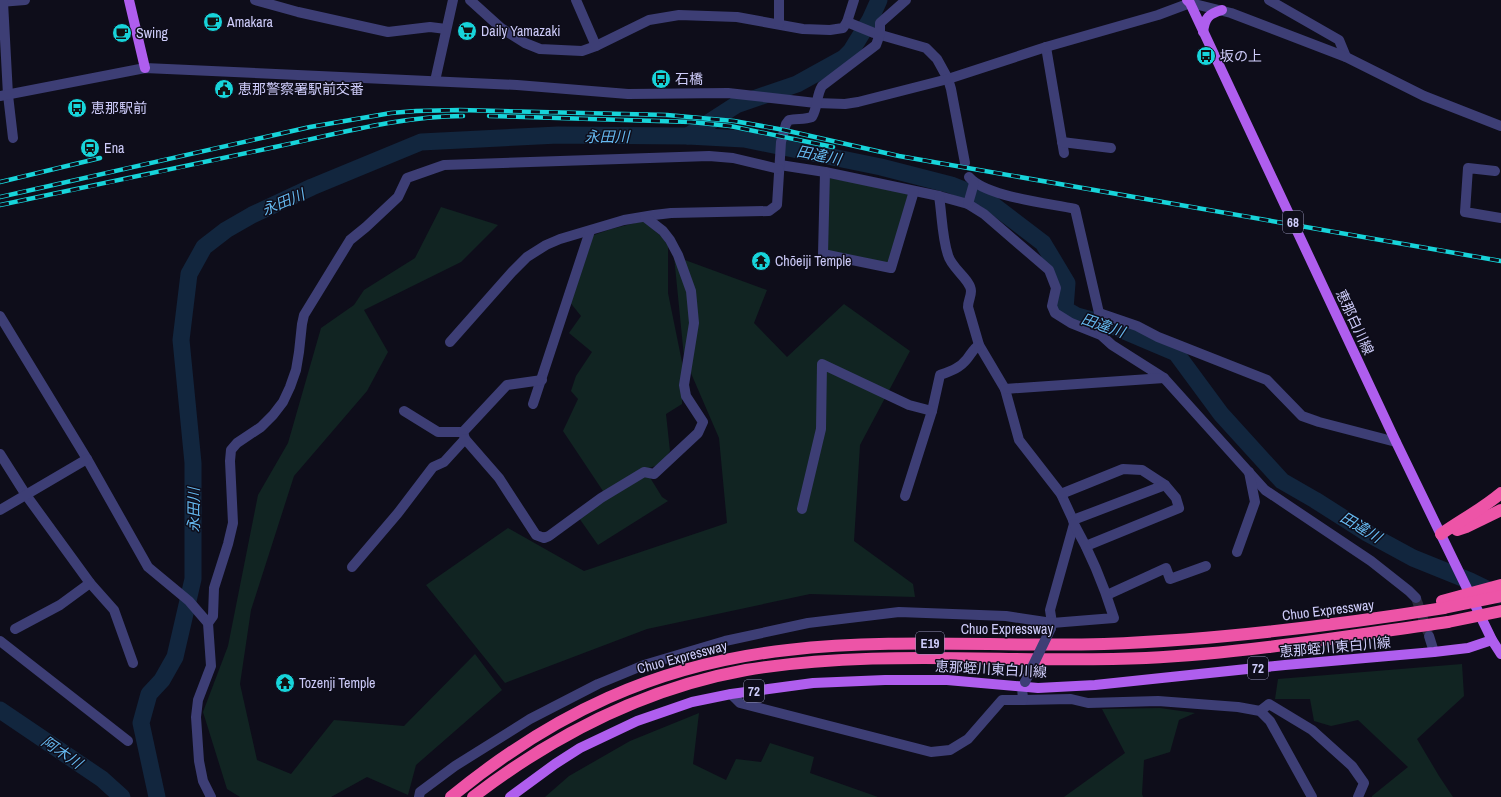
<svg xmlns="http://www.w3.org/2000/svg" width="1501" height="797" font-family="'Archivo Narrow','Noto Sans JP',sans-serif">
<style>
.green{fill:#112422}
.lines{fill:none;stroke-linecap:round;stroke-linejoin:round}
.river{stroke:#12263e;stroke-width:17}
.minor-tunnel{stroke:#2b2a3c;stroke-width:10;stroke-dasharray:10 5;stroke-linecap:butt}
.minor{stroke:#3d3e75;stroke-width:10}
.major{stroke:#af5eee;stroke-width:10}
.highway{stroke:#ed54a7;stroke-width:12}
.rail-casing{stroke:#17d4da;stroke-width:4.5}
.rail{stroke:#0e0d1a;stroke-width:3;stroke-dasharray:9;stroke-linecap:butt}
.minor-bridge{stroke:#3d3e75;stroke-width:10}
.highway-bridge{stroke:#ed54a7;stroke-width:12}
.labels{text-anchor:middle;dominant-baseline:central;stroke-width:3;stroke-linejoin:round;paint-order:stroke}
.shield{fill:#0e0d1a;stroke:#9493b7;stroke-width:1}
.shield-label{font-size:13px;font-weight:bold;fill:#ceccfa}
.poi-label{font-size:14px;fill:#ceccfa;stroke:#0e0d1a;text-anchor:start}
.street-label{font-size:14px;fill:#ceccfa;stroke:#0e0d1a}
.water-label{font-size:15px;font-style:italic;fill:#65b8ef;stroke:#0e0d1a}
</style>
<rect width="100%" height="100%" fill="#0e0d1a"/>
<!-- green -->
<g class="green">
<polygon points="829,178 909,192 890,264 826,251"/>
<polygon points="441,207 498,225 461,262 364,310 388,352 367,391 294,476 251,610 240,684 257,760 291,774 334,720 404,726 475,654 502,690 416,765 408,795 367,777 331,797 240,797 227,789 203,712 228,646 258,495 288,443 321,328 354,305 364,290 415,258"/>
<polygon points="643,221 662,237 668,246 668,293 683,367 682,384 682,404 666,414 670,451 661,464 640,471 649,476 662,497 668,501 598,545 579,518 607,497 563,431 578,399 571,391 576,376 592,352 569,333 581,316 569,301 591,236 611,229"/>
<polygon points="674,256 767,290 754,323 787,357 844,304 910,351 860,445 854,541 913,584 915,597 810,594 647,629 505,683 426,585 508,528 584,571 727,523 719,438 684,357"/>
<polygon points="1462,664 1464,696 1417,739 1439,776 1453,797 1372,797 1372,796 1408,767 1358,720 1331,726 1314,721 1310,699 1275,699 1278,679"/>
<polygon points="1160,708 1195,713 1179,720 1170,752 1144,760 1142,794 1143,797 1064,797 1125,753 1102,709"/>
<polygon points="699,713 693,764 726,780 736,759 761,762 770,743 814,757 810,773 878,797 545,797 569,776 630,741"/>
</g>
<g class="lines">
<!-- river -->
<g class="river">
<polyline points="688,136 736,105 797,84 844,58 851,51 870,20 879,0"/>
<polyline points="0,710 102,779 122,797"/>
<polyline points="157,797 141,723 149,694 162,680 175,657 193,579 193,463 181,340 189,274 204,247 226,230 252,215 312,187 421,142 558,135 688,136 744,139 881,167 951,185 984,198 1043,243 1067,283 1065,309 1077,316 1110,325 1176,353 1221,414 1282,481 1315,500 1367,533 1413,558 1470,581 1499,595"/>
</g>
<!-- minor-tunnel -->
<polyline class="minor-tunnel" points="1416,598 1428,633"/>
<!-- minor -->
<g class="minor">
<polyline points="255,0 298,12 388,32 430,27 446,29"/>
<polyline points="470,0 501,28 525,43 540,49 582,51 596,46 649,20 679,15 737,17 803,29 830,30 843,28 847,22 854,0"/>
<polyline points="576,0 596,46"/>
<polyline points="779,0 779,24"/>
<polyline points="1269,0 1339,40 1346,57"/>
<polyline points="0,2 25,0"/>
<polyline points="3,2 8,95 13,138"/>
<polyline points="847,22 874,33 926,48 937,59 948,79 951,89 965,163"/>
<polyline points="1046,47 1064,153"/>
<polyline points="435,81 453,0"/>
<polyline points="0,96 145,68 517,85 628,94 728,93 816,103 845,104 858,102 948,79 1046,47 1158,15 1190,3 1231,13 1346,57 1424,96 1501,126"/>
<polyline points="1062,142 1111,148"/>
<polyline points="780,165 825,172 939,196 968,204 984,214 1049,270 1056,288 1052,306 1055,313 1071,323 1101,335 1112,345 1164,378 1265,490 1371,561 1409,591 1416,598"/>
<polyline points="1495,171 1468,168 1465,212 1501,218"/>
<polyline points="825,172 823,254 891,268 914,191"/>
<path d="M969,177C986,197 1048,203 1075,209L1099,313L1101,335"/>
<path d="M939,196C942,215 942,237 948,255C951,268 971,280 971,291C971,297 968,301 968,307L979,345L1005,389L1019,440L1061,494L1073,520L1074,524L1050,610L1052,623L1051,628"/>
<polyline points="968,204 974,183"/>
<polyline points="1099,313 1137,326 1158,337 1267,380 1302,416 1319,422 1396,442"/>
<polyline points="0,316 87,459 148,567 189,601 208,623 211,666 198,700 196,717 199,761 203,781 211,797"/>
<path d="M450,342L512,272L527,257L546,245L560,239L624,220L654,215L671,213L769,211L777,205L781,142L786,124L789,120C797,118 804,120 812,117C818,107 816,96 822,86L876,45L880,34V23L906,0"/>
<polyline points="1005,389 1164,378"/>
<polyline points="533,404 590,231"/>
<polyline points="404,411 438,432 463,432 507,385 542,380"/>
<polyline points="463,432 465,439 499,478 536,535 544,538 549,536 601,498 644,472 654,474 698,433 703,422 686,396 684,385 694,323 691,291 678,255 670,240 663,231 645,217"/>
<polyline points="0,454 26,495 90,583 114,610 133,663"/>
<polyline points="1061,494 1123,469 1142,470 1165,485 1176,498 1179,508 1086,546"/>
<path d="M905,496L932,411L940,375C951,371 960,368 967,359C971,354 974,348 979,345"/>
<polyline points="802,509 821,429 822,364 909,405 932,411"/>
<polyline points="0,510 87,459"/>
<polyline points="1073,520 1165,485"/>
<polyline points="1237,552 1255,502 1249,472"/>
<polyline points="352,567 398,513 433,467 444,462 465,439"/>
<polyline points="1107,595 1166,568 1170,579 1206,566"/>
<polyline points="208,623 213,616 214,588 228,544 233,523 230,461 231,450 237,443 261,427 273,415 283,402 290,387 296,370 299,352 302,324 304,315 350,240 366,227 398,197 407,178 444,165 709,156 733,158 779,169"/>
<polyline points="15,629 60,605 90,583"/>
<polyline points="1429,636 1434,652"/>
<polyline points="0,641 128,741"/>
<polyline points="1025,682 1022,687 1023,700 1071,699 1088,703 1158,701 1238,707 1260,711 1270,721 1312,797"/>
<polyline points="731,694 740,703 931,752 950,750 968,739 1002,700 1023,700"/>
<polyline points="1260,711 1269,704 1312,730 1352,766 1364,783 1358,797"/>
<path d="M419,797L420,792L455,766L530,719L598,684L644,665L725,641L808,623L899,612L1006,616L1052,623L1114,618C1104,586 1091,554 1074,524"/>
</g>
<!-- major -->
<g class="major">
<polyline points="129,0 145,68"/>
<polyline points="1187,0 1190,3 1396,442 1492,640 1501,654"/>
<path d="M1203,32C1205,17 1209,14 1222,10"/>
<polyline points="510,797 555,764 580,748 637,721 692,702 731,694 813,683 885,680 947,680 1038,688 1095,685 1285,665 1434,652 1468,648 1492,640"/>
</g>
<!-- highway -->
<g class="highway">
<polyline points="1457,530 1466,527 1501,510"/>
<path d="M1441,534C1461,520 1482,509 1501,493"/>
<path d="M451,797C552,714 657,664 788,650C893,638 999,647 1104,644C1218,640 1331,626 1444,608"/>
<path d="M473,797C554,735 645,688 746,670C878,648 1013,664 1146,658C1247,653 1348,636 1448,622"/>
</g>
<!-- rail casing -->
<g class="rail-casing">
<g id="rail">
<polyline points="489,116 691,122 730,126 833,147"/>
<polyline points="0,182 100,158"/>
<polyline points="0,197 310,127 391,113 416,111 460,110 667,115 734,121 784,130 899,156 1501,261"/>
<path d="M0,205C92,186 184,167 275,147C337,134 400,116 463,116"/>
</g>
</g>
<!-- rail -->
<use href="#rail" class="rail"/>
<!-- minor-bridge -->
<polyline class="minor-bridge" points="1025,682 1051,628"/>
<!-- highway-bridge -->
<g class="highway-bridge">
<polyline points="1442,601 1501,585"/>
<polyline points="1444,608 1501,596"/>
<polyline points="1448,622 1501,611"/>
</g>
</g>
<!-- icons -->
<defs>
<g id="cafe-disc" transform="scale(1)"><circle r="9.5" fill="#17d4da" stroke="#0e0d1a"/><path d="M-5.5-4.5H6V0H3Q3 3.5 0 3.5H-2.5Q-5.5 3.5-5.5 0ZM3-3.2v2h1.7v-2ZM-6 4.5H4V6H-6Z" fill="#111"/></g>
<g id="supermarket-disc" transform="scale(1)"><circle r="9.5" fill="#17d4da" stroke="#0e0d1a"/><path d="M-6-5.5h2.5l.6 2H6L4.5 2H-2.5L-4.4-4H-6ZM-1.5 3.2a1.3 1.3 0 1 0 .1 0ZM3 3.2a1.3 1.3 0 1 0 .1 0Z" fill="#111"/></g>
<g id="bus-disc" transform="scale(1)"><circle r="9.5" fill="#17d4da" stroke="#0e0d1a"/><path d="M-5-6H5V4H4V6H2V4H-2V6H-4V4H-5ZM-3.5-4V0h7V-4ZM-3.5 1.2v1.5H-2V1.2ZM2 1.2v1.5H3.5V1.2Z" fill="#111"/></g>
<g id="civic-disc" transform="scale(1)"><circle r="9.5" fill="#17d4da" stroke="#0e0d1a"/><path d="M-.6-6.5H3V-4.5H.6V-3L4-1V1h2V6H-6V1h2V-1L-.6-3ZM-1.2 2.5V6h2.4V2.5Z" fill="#111"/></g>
<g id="station-disc" transform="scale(1)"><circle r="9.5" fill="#17d4da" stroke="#0e0d1a"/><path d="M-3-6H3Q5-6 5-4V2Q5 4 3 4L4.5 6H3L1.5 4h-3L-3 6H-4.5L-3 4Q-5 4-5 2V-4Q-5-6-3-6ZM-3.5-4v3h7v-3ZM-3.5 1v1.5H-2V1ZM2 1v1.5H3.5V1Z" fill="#111"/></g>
<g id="temple-disc" transform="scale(1)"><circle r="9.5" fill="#17d4da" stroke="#0e0d1a"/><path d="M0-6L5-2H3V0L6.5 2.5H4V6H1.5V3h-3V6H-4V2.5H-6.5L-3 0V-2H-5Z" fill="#111"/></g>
</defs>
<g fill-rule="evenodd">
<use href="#cafe-disc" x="213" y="22"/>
<use href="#supermarket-disc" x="467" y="31"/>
<use href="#cafe-disc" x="122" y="33"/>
<use href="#bus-disc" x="1206" y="56"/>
<use href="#bus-disc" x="661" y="79"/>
<use href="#civic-disc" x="224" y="89"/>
<use href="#bus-disc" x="77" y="108"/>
<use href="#station-disc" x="90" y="148"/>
<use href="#temple-disc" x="761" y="261"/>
<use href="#temple-disc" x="285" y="683"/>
</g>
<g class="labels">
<!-- shield labels -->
<g class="shield">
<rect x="1283" y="211" width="20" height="22" rx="3"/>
<rect x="916" y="632" width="28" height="22" rx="3"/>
<rect x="1248" y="657" width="20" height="22" rx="3"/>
<rect x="744" y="680" width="20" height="22" rx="3"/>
</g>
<g class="shield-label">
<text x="1293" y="222">68</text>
<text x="930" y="643">E19</text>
<text x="1258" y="668">72</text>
<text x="754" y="691">72</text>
</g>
<!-- poi labels -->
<g class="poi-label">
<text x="227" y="22">Amakara</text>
<text x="481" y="31">Daily Yamazaki</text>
<text x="136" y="33">Swing</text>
<text x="1220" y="56">坂の上</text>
<text x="675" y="79">石橋</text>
<text x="238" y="89">恵那警察署駅前交番</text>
<text x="91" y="108">恵那駅前</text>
<text x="104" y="148">Ena</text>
<text x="775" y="261">Chōeiji Temple</text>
<text x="299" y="683">Tozenji Temple</text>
</g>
<!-- street labels -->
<g class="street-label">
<text transform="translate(1355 322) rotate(65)">恵那白川線</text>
<text transform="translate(1328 610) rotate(-7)">Chuo Expressway</text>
<text x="1007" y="629">Chuo Expressway</text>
<text transform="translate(1335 647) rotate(-5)">恵那蛭川東白川線</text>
<text transform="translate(682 657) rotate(-15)">Chuo Expressway</text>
<text transform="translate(991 669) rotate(3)">恵那蛭川東白川線</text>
</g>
<!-- water labels -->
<g class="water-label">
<text x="607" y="136">永田川</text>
<text transform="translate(819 155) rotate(11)">田違川</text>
<text transform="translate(283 202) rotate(-23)">永田川</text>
<text transform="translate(1103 325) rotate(19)">田違川</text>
<text transform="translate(193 510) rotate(-90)">永田川</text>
<text transform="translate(1361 527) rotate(31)">田違川</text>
<text transform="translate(62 752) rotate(34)">阿木川</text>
</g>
</g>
</svg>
